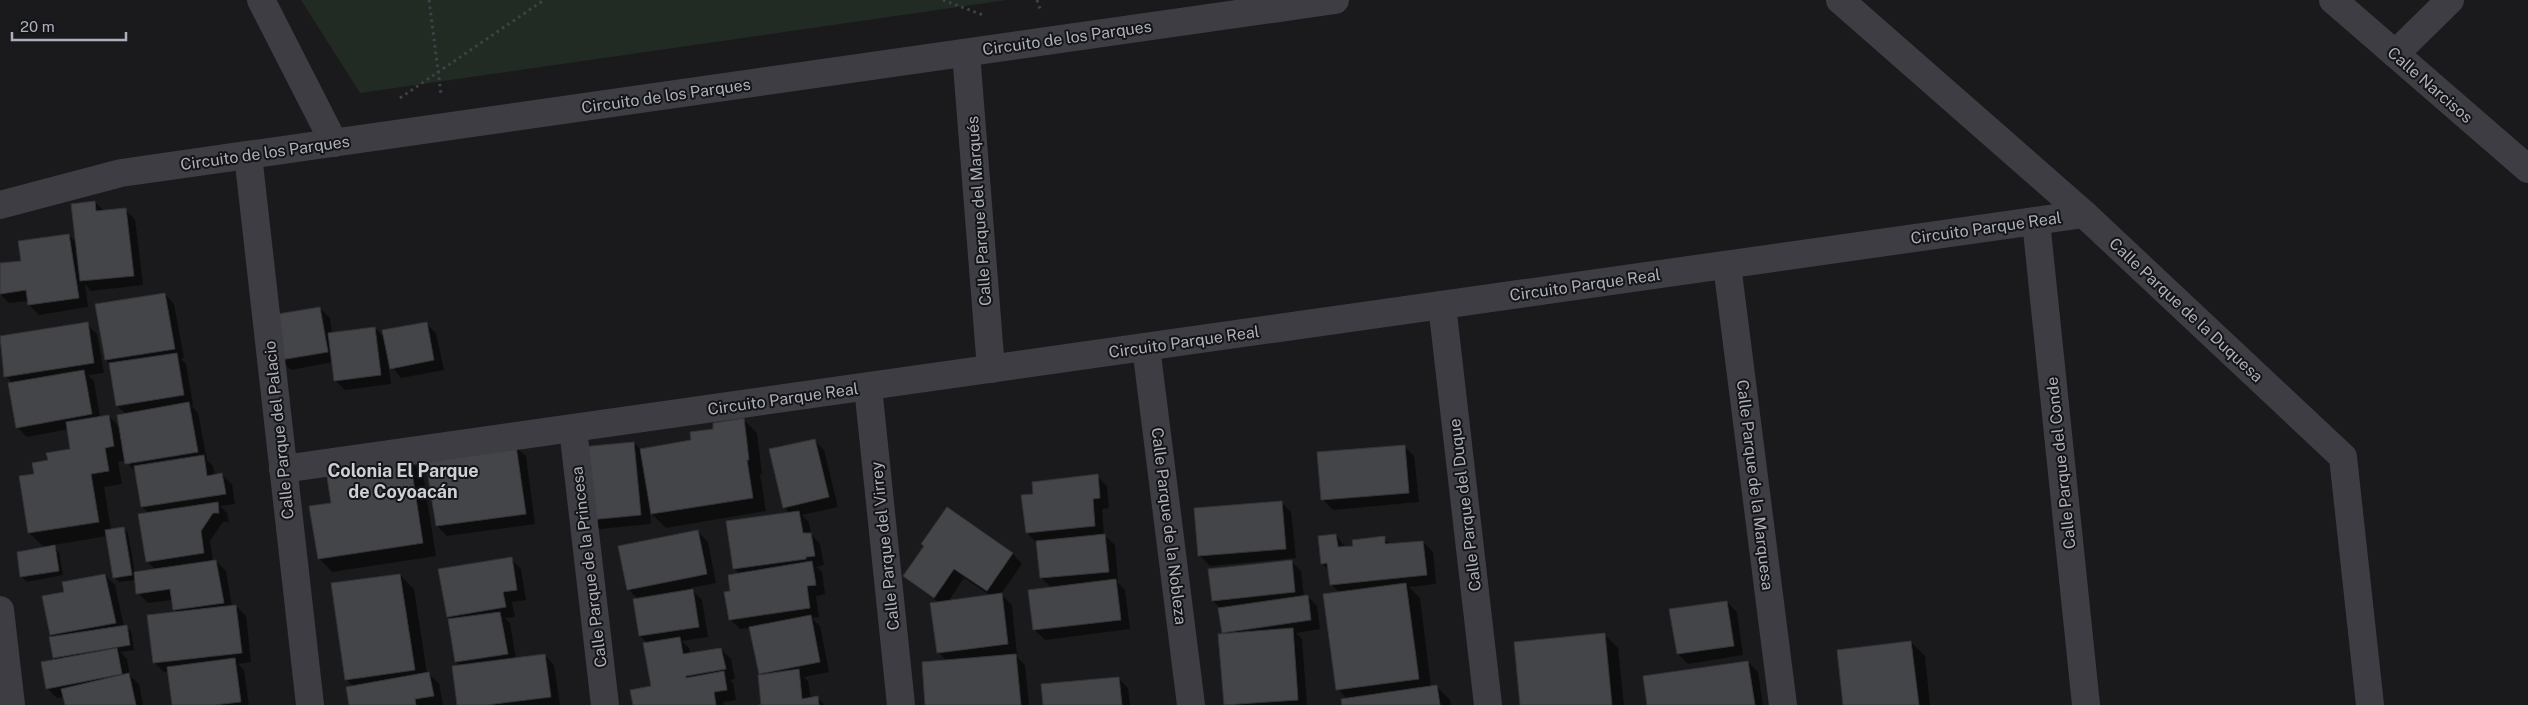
<svg xmlns="http://www.w3.org/2000/svg" width="2528" height="705" font-family="'Public Sans',sans-serif">
<style>
.green{fill:#212a23}
.shadow{fill:#0007;fill-rule:evenodd}
.building{fill:#444549;stroke:#343438}
.lines{fill:none;stroke-linecap:round;stroke-linejoin:round}
.path{stroke:#414248;stroke-width:3;stroke-dasharray:2.5 4;stroke-linecap:butt}
.minor{stroke:#3d3d43;stroke-width:28}
.labels{text-anchor:middle;dominant-baseline:central;stroke-width:4;stroke-linejoin:round;paint-order:stroke}
.street-label{font-size:16px;fill:#acb0bb;stroke:#151517}
.neighbourhood-label{font-size:18px;font-weight:bold;fill:#cdd0d7;stroke:#151517}
</style>
<rect width="100%" height="100%" fill="#1a1a1c"/>
<!-- green -->
<polygon class="green" points="301,0 1007,0 360,93"/>
<!-- shadow -->
<g class="shadow">
<polygon points="95,202 105,212 125,210 135,219 143,285 91,291 85,284 88,307 39,315 29,305 28,301 9,303 0,294 0,265 22,262 69,235 76,243"/>
<path d="M165,294L174,304L184,358L181,359L186,364L193,405H191L198,413L207,460L213,466L215,476L222,475L232,484L235,504L220,506L227,513L229,522H223L210,541L213,562L216,561L226,571L232,606H236L246,616L251,662L238,664L244,670L249,705H173L169,671L164,672L154,662L178,613L174,609L173,600L148,603L138,593L136,580L119,582L114,577L107,536L53,545L59,552L63,575L27,582L22,577L18,553L45,548L29,533L20,478L35,475L49,461L72,450L69,429L27,437L17,427L13,384L6,376L0,337L87,324L97,334L104,373L88,375L94,381L100,418L109,416L120,428L126,414L117,406L110,364L106,360L97,305ZM126,460L136,474L142,507L149,513L147,561L156,570L135,573L128,533L123,528L111,530L104,487L122,484L118,462Z"/>
<polygon points="320,308 330,318 332,333 375,328 385,338 426,323 436,333 444,370 401,378 388,361 391,384 345,390 335,380 333,362 291,370 281,360"/>
<polygon points="743,419 757,433 762,474 760,474 766,511 666,528 652,514 651,504 649,504 651,524 600,529 590,519 634,443 641,450 692,441"/>
<polygon points="814,440 824,450 838,507 802,515 809,522 811,534 820,544 824,565 816,567 822,572 825,594 816,596 819,617 812,618 820,626 829,672 804,677 808,681 811,699 817,698 825,705 763,705 760,674 751,628 740,629 730,619 732,592 740,574 734,568 790,514 784,507"/>
<polygon points="1404,446 1414,456 1419,502 1333,510 1323,500"/>
<polygon points="516,447 526,456 535,524 447,536 437,526"/>
<polygon points="409,460 423,474 436,556 332,572 319,558 333,504"/>
<polygon points="1097,476 1107,486 1109,508 1102,509 1104,535 1115,545 1118,581 1116,581 1125,590 1130,629 1045,640 1035,630 1052,588 1041,578 1037,543 1027,533 1034,495"/>
<polygon points="1281,502 1291,512 1296,558 1210,566 1200,556"/>
<path d="M947,508L1013,554L1022,564L1001,594L1012,605L1017,654H1014L1025,665L1029,705H927L947,661L938,652L939,603L905,576L925,547ZM964,578L991,596L948,602Z"/>
<polygon points="698,532 708,542 716,583 690,588 702,600 708,637 682,641 689,648 690,654 721,649 731,659 735,679 730,680 733,683 736,700 723,702 724,705 635,705 652,687 648,644 640,636 638,599 628,589"/>
<polygon points="1336,535 1346,548 1384,538 1391,545 1423,542 1433,552 1436,584 1409,587 1420,598 1431,687 1436,686 1450,700 1451,705 1343,705 1347,699 1338,689 1340,593 1331,584 1329,571 1322,563"/>
<polygon points="511,559 521,569 526,600 512,602 515,617 505,618 510,623 516,659 545,655 554,665 560,705 459,705 461,666 456,662 451,620 448,617"/>
<polygon points="1291,561 1301,571 1304,597 1307,596 1317,606 1320,629 1296,633 1302,639 1307,705 1225,705 1219,635 1225,634 1223,632 1221,609 1213,601"/>
<polygon points="105,575 115,585 124,627 131,631 134,650 120,652 127,659 130,676 139,684 143,705 66,705 64,697 57,698 47,688 57,661 54,657 55,638 51,634 66,593"/>
<polygon points="400,575 414,589 427,673 439,683 443,705 350,705 353,686 346,679"/>
<polygon points="1727,602 1737,612 1743,655 1688,664 1678,654"/>
<polygon points="1604,634 1618,648 1624,705 1522,705"/>
<polygon points="1911,642 1925,656 1930,705 1844,705"/>
<polygon points="1748,662 1758,672 1763,705 1649,705"/>
<polygon points="1118,678 1128,688 1130,705 1044,705"/>
</g>
<!-- building -->
<g class="building">
<polygon points="95,201 96,211 126,208 134,276 80,281 71,204"/>
<polygon points="69,234 79,298 28,305 26,290 0,294 0,263 21,261 18,241"/>
<polygon points="165,293 175,349 105,360 95,304"/>
<polygon points="320,307 328,352 280,360 272,315"/>
<polygon points="88,322 94,363 4,377 0,336"/>
<polygon points="427,322 434,360 390,369 382,330"/>
<polygon points="375,327 381,375 334,381 328,333"/>
<polygon points="177,353 184,395 116,406 109,363"/>
<polygon points="84,370 92,414 16,428 8,383"/>
<polygon points="189,402 198,452 125,464 117,415"/>
<polygon points="109,415 114,446 105,448 109,471 91,474 99,522 28,533 19,476 34,474 32,463 48,460 46,453 70,449 66,422"/>
<polygon points="744,418 749,460 747,460 753,498 651,514 640,449 691,440 690,432 713,429 713,423"/>
<polygon points="815,439 829,497 783,508 769,449"/>
<polygon points="634,442 641,515 589,520 581,447"/>
<polygon points="516,445 526,514 436,526 425,458"/>
<polygon points="1405,445 1409,493 1321,500 1317,452"/>
<polygon points="204,455 207,476 222,473 226,494 141,507 134,466"/>
<polygon points="410,459 423,543 318,559 309,506 331,503 326,471"/>
<polygon points="1098,474 1100,498 1093,499 1095,526 1026,533 1021,495 1033,494 1032,482"/>
<polygon points="1282,501 1286,549 1198,556 1194,508"/>
<polygon points="218,502 219,513 213,513 201,531 204,553 146,562 138,514"/>
<polygon points="947,507 1013,553 987,591 954,569 934,598 903,576 924,546 921,544"/>
<polygon points="799,511 803,533 811,533 815,556 806,557 806,559 733,569 726,521"/>
<polygon points="124,527 132,575 113,578 105,530"/>
<polygon points="698,530 707,574 627,590 618,546"/>
<polygon points="1105,534 1109,572 1040,578 1036,541"/>
<polygon points="1336,534 1338,547 1353,546 1352,540 1385,536 1385,544 1423,541 1427,575 1330,585 1327,563 1321,564 1318,536"/>
<polygon points="55,545 59,571 20,577 17,552"/>
<polygon points="512,557 517,590 503,592 506,607 447,617 438,569"/>
<polygon points="216,560 224,603 173,610 170,589 136,594 134,572"/>
<polygon points="1292,560 1295,592 1212,601 1208,569"/>
<polygon points="812,561 816,585 807,586 810,608 729,620 724,592 730,591 728,575"/>
<polygon points="105,574 116,623 50,635 42,596 64,592 62,582"/>
<polygon points="400,574 415,670 345,680 331,583"/>
<polygon points="1116,579 1121,620 1033,630 1028,590"/>
<polygon points="1406,583 1419,679 1336,690 1323,594"/>
<polygon points="693,589 699,627 639,636 633,599"/>
<polygon points="1002,593 1008,644 937,653 930,603"/>
<polygon points="1308,595 1311,620 1222,633 1218,608"/>
<polygon points="1727,601 1734,646 1677,654 1669,609"/>
<polygon points="236,605 242,653 153,663 147,615"/>
<polygon points="500,612 508,654 455,662 448,619"/>
<polygon points="811,615 820,662 759,674 749,627"/>
<polygon points="127,625 130,645 53,658 49,637"/>
<polygon points="1293,628 1298,700 1224,705 1218,634"/>
<polygon points="1605,633 1612,705 1520,705 1514,642"/>
<polygon points="680,637 683,654 721,648 726,669 686,676 686,678 724,671 727,690 714,692 716,705 633,705 630,690 651,686 643,643"/>
<polygon points="1911,641 1919,705 1843,705 1837,650"/>
<polygon points="117,648 122,674 46,689 41,662"/>
<polygon points="545,654 551,697 486,705 457,705 452,666"/>
<polygon points="1016,654 1021,705 925,705 922,662"/>
<polygon points="235,658 241,702 214,705 172,705 167,667"/>
<polygon points="1748,661 1755,705 1647,705 1643,676"/>
<polygon points="799,669 802,699 818,696 819,705 759,705 761,705 758,675"/>
<polygon points="429,672 434,696 415,699 416,705 349,705 346,687"/>
<polygon points="129,673 136,705 65,705 61,689"/>
<polygon points="1119,677 1122,705 1043,705 1041,684"/>
<polygon points="1437,685 1440,705 1342,705 1341,699"/>
</g>
<g class="lines">
<!-- path -->
<g class="path">
<polyline points="429,0 441,94"/>
<polyline points="943,0 983,15"/>
<polyline points="1037,0 1040,9"/>
<polyline points="400,98 544,0"/>
</g>
<!-- minor -->
<g class="minor">
<polyline points="261,0 334,143"/>
<polyline points="1840,0 2084,214 2343,457 2370,705"/>
<polyline points="2333,0 2528,169"/>
<polyline points="966,53 991,369"/>
<polyline points="2395,54 2450,0"/>
<polyline points="248,155 310,705"/>
<polyline points="0,205 121,173 1335,0"/>
<polyline points="2036,221 2086,705"/>
<polyline points="1727,265 1783,705"/>
<polyline points="1442,305 1488,705"/>
<polyline points="1146,347 1191,705"/>
<polyline points="868,387 901,705"/>
<polyline points="573,429 605,705"/>
<polyline points="283,469 2084,214"/>
<polyline points="0,610 11,705"/>
</g>
</g>
<g class="labels">
<!-- street labels -->
<g class="street-label">
<text transform="translate(1067 38) rotate(-8)">Circuito de los Parques</text>
<text transform="translate(2430 85) rotate(41)">Calle Narcisos</text>
<text transform="translate(666 96) rotate(-8)">Circuito de los Parques</text>
<text transform="translate(265 153) rotate(-8)">Circuito de los Parques</text>
<text transform="translate(979 211) rotate(-94)">Calle Parque del Marqués</text>
<text transform="translate(1986 228) rotate(-8)">Circuito Parque Real</text>
<text transform="translate(1585 285) rotate(-8)">Circuito Parque Real</text>
<text transform="translate(2186 310) rotate(43)">Calle Parque de la Duquesa</text>
<text transform="translate(1184 342) rotate(-8)">Circuito Parque Real</text>
<text transform="translate(783 399) rotate(-8)">Circuito Parque Real</text>
<text transform="translate(279 430) rotate(-96)">Calle Parque del Palacio</text>
<text transform="translate(2061 463) rotate(-96)">Calle Parque del Conde</text>
<text transform="translate(1755 485) rotate(83)">Calle Parque de la Marquesa</text>
<text transform="translate(1465 505) rotate(-97)">Calle Parque del Duque</text>
<text transform="translate(1169 526) rotate(83)">Calle Parque de la Nobleza</text>
<text transform="translate(885 546) rotate(-96)">Calle Parque del Virrey</text>
<text transform="translate(589 567) rotate(-97)">Calle Parque de la Princesa</text>
</g>
<!-- neighbourhood labels -->
<g class="neighbourhood-label">
<text x="403" y="470">Colonia El Parque<tspan x="403" dy="21">de Coyoacán</tspan></text>
</g>
</g>
<!-- scale -->
<path d="M12 32v8h114v-8" fill="none" stroke="#acb0bb" stroke-width="2.5"/>
<text x="20" y="32" font-size="15" fill="#acb0bb" stroke="#151517" stroke-width="4" paint-order="stroke">20 m</text>
</svg>
